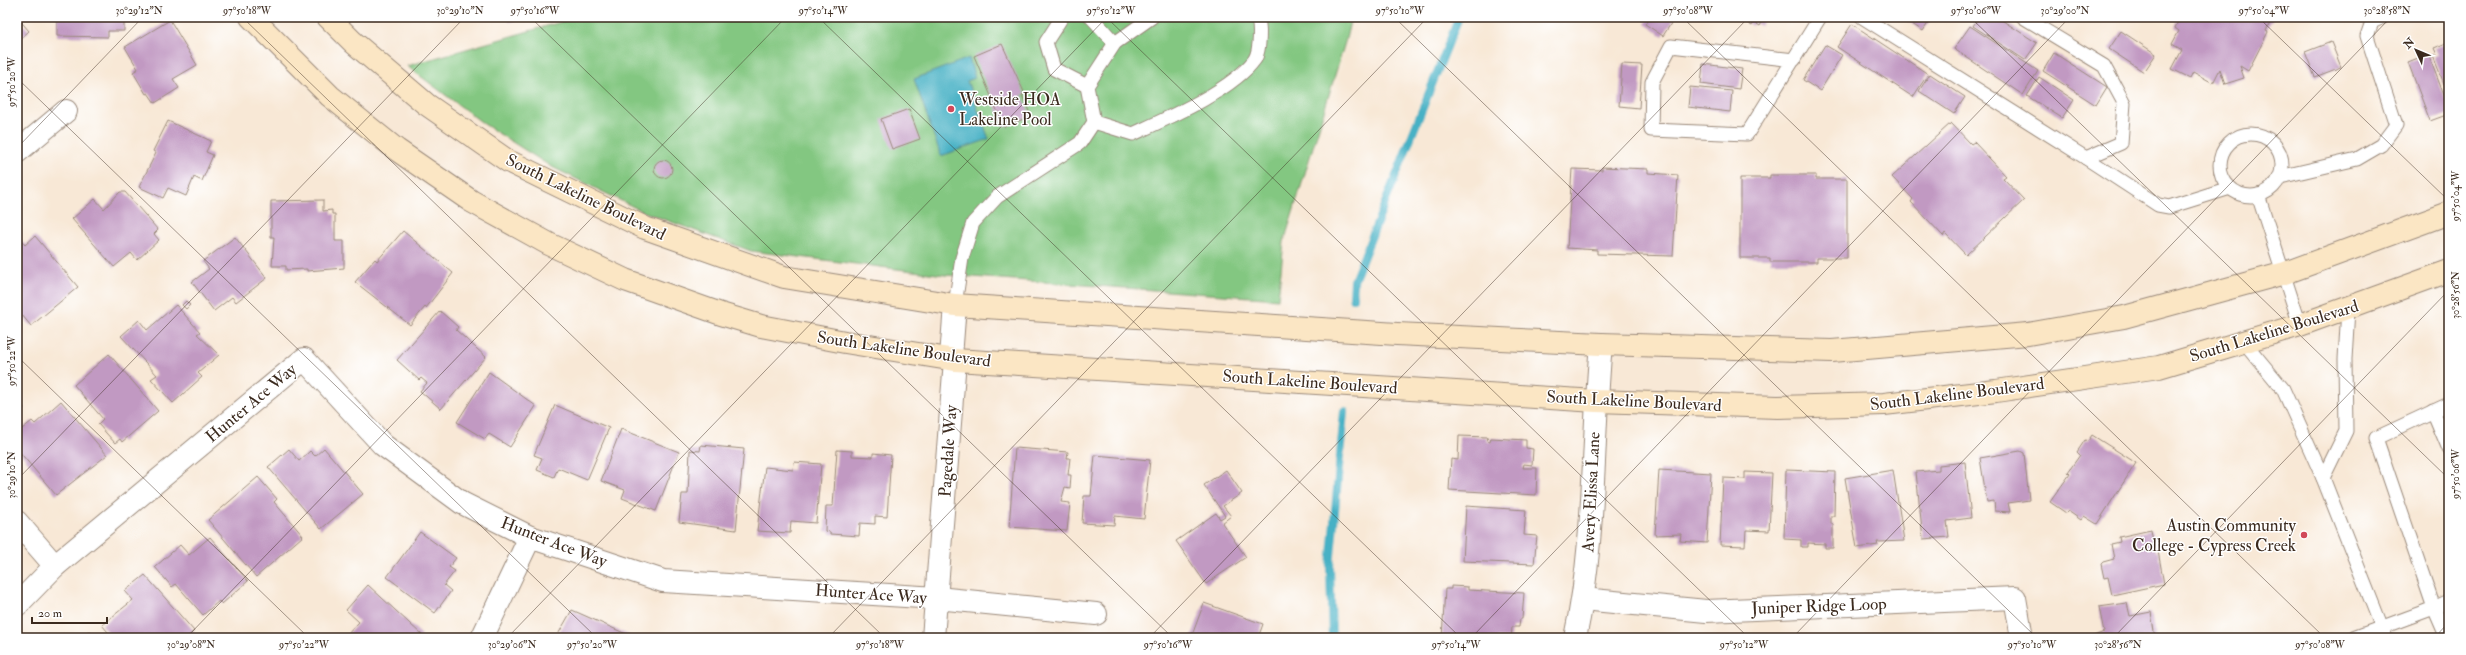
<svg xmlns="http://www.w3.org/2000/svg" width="2466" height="655" font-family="'IM FELL Double Pica',serif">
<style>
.green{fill:#83c781;stroke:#5f7850}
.water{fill:#46b1c5;stroke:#406e72}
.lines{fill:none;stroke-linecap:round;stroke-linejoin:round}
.stream{stroke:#46b1c5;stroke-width:8}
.building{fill:#c199c2}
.lane-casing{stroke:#9a897a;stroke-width:15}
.street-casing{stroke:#9a897a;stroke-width:24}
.secondary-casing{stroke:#9a897a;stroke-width:24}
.lane{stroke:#fff;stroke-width:13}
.street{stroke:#fff;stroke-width:22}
.secondary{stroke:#fbe6c4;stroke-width:22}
.ticks{fill:none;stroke:#3b2a1e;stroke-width:1;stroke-opacity:0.45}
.poi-dot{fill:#d1495b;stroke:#fff;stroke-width:1.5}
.labels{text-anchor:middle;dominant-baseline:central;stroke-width:3;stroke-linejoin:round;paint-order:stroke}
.poi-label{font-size:17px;fill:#3b2a1e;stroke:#fff;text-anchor:start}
.street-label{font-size:17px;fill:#3b2a1e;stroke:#fff}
.neatline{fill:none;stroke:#3b2a1e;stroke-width:1.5}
.ticks-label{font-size:10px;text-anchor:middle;fill:#3b2a1e}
</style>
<rect width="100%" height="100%" fill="#fff"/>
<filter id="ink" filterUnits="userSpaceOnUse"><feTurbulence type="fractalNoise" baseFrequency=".025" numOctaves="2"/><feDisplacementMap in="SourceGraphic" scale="8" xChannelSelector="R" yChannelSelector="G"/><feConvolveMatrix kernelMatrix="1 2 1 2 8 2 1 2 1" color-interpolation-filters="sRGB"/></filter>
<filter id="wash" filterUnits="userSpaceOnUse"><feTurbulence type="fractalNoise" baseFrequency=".012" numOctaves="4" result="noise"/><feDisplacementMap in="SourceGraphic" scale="16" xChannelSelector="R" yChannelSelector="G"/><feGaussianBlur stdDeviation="0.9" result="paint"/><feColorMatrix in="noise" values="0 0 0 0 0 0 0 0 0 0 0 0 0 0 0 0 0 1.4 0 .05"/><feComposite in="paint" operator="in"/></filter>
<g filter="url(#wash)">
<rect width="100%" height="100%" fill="#f8e8d6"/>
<!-- green -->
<polygon class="green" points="578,17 1351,17 1346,39 1284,242 1278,299 945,275 751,251 644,212 550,166 484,124 407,66"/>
<!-- water -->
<polygon class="water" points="969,58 975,78 967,81 989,139 941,156 914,79"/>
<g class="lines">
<!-- stream -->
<g class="stream">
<polyline points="1353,298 1354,281 1459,17"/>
<polyline points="1332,638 1330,567 1344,411"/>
</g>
</g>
<g id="blocks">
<!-- building -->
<g class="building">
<polygon points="17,17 29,31 17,42"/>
<polygon points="57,17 124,17 124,31 108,31 108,37 57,36"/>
<polygon points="508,17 527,17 509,22"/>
<polygon points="1650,17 1675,17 1663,36 1645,24"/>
<polygon points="1738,17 1765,17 1760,26 1754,22 1752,26"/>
<polygon points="1901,17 1932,17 1923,31"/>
<polygon points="1979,17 1997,17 2037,43 2025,60 1973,26"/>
<polygon points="2180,17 2273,17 2266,31 2268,32 2248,71 2240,66 2244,78 2225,84 2220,69 2213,83 2193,72 2190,78 2172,69 2182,50 2172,44 2179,31 2175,28"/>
<polygon points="170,20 197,65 173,79 179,88 155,103 148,93 146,94 133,72 138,69 125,47"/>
<polygon points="1852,24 1928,74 1913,97 1837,47"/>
<polygon points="1970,26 2038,71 2023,95 1954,49"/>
<polygon points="2121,31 2156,54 2144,72 2109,49"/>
<polygon points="2331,42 2341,67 2315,77 2305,52"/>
<polygon points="2449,42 2449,96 2433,56 2437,55 2434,48"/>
<polygon points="1002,44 1025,94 1022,95 1031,116 1004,127 974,56"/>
<polygon points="1825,45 1842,55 1820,91 1803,80"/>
<polygon points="2054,53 2107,87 2096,105 2043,71"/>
<polygon points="2428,54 2449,108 2449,114 2430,121 2408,62"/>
<polygon points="1622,64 1642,65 1639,108 1619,106"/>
<polygon points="1703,64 1742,69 1739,89 1701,84"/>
<polygon points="1930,74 1965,97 1954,114 1919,91"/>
<polygon points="2039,77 2074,100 2062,118 2027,96"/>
<polygon points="1690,87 1732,91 1730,112 1688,107"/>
<polygon points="909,109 920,139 892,149 881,119"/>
<polygon points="168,121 211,141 206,152 213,155 202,181 194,177 186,196 168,188 163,198 139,187 156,153 153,151"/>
<polygon points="1951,123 1971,144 1974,142 2006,176 2003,178 2024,200 1966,255 1945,233 1943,236 1911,202 1913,199 1892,177"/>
<circle cx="663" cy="169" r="9"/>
<polygon points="1602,167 1648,169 1648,173 1678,175 1673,256 1597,254 1597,250 1567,248 1572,169 1602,170"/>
<polygon points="1770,175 1816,175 1816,179 1847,179 1847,258 1817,258 1817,262 1770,262 1770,258 1740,258 1740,178 1770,178"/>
<polygon points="120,192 125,192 158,230 154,234 159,240 137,260 131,253 114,267 72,219 95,199 104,209"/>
<polygon points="323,200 323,211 332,210 332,214 335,214 335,241 344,241 344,268 307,271 307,269 286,270 286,266 272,266 274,237 271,237 271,201"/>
<polygon points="403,231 453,273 426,308 425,307 410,325 355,282 375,259 377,261"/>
<polygon points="17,235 25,245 35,236 78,287 31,326 17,309"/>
<polygon points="235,237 267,278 236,302 232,297 214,311 192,282 209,269 203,261"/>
<polygon points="186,301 190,305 186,309 182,305"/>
<polygon points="176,305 200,332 197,334 219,355 198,373 202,377 173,403 151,379 157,375 121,336 139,320 147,330"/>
<polygon points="440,311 458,327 456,330 486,357 441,409 420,391 427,383 421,378 419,380 397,360"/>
<polygon points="109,354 158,411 122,442 120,439 115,443 98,424 103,419 74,385"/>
<polygon points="489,372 536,406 510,447 489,434 485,439 457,422"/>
<polygon points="61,401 107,455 56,495 17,449 17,433 32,421 35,424"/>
<polygon points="18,402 24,408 18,414 17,403"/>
<polygon points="555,405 609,428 587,480 558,468 554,477 537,470 542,458 534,455"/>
<polygon points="621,429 679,452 656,511 622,498 625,490 601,481"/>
<polygon points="2092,435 2136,463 2097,524 2084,516 2081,520 2068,511 2066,513 2050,502 2070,474 2068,472 2080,455 2077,452 2085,440 2088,441"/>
<polygon points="1459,436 1488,437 1487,441 1490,442 1491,438 1526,440 1526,448 1533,449 1532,465 1524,464 1523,468 1537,468 1536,495 1449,490 1451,459 1458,460"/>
<polygon points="701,445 744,449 736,530 679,522 682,494 688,494 690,450 700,451"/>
<polygon points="324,448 363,494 321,529 268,467 289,449 299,461 310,451 315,456"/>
<polygon points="1015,448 1068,452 1067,458 1070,458 1068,475 1071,475 1070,488 1065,487 1061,502 1070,503 1067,531 1009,527"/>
<polygon points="837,450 852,451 852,456 873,457 873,453 891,455 887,517 875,516 875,524 860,523 859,536 830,534 830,532 825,531 826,506 833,506"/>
<polygon points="2020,451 2024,453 2029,500 2008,503 2010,512 1995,511 1994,501 1987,502 1980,458"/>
<polygon points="1095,455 1150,460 1144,519 1115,516 1114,525 1082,523 1084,496 1091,496"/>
<polygon points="794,462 821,464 816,523 791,521 790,533 757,531 765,467 793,470"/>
<polygon points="1965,462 1971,518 1947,521 1949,537 1923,539 1916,472 1939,470 1939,465"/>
<polygon points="1226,470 1242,493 1223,506 1231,516 1222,523 1246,557 1206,584 1176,541 1216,513 1220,519 1225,516 1204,485"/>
<polygon points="1659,470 1711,473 1707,543 1680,541 1681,534 1655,535"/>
<polygon points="1786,470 1835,472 1834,516 1831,516 1831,524 1833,524 1833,548 1825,548 1825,544 1808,543 1808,547 1801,547 1801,540 1784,539"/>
<polygon points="1893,470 1904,541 1879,542 1877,542 1878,545 1857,548 1845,478"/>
<polygon points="1745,472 1772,473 1769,531 1746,530 1745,546 1720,545 1723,478 1745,479"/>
<polygon points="258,477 277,499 274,502 303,536 256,577 208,520"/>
<polygon points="1466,506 1526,510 1524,535 1537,536 1534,564 1463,561"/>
<polygon points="2151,530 2155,552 2158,551 2164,584 2112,595 2108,577 2104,578 2101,564 2103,562 2114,559 2111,544 2120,542 2119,537"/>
<polygon points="420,532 456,558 449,567 455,571 444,585 451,591 435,613 387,577"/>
<polygon points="210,537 248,581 222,604 219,601 203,615 176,584 172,587 155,567 180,545 189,555"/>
<polygon points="145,575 194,631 186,638 113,638 102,625 133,600 125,591"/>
<polygon points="368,585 422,635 419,638 344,638 359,622 346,610"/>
<polygon points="1451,586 1468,587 1468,590 1524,593 1522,619 1520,619 1519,627 1512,627 1511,638 1442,638 1445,589 1451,589"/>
<polygon points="1204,603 1263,624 1258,638 1191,638"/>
<polygon points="2127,603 2130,616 2151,612 2155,638 2089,638 2104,632 2099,607"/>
<polygon points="572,610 635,638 556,638"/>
<polygon points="89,631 95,638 81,638"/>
</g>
</g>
</g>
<g filter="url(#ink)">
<use href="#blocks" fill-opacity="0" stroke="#9a897a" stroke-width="1"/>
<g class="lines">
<!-- lane casing -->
<g class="lane-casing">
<g id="lane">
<polyline points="1062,17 1046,42 1054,69 1087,86"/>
<polyline points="1091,17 1115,43"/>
<polyline points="1862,17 2086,158 2121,143 2124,103 2104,66 2023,17"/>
<polyline points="1794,60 1671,46 1652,82 1651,130 1747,134 1820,17"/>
<path d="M1094,122L1133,134C1168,118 1233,90 1255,59C1260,50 1261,26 1257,17"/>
<circle cx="2251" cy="165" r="31"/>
<polyline points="2086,158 2158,205 2169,207 2230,188"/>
<polyline points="2280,177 2357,159 2381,145 2396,125 2367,36 2372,22 2383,17"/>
<polyline points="2258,195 2300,325"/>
<polyline points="955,305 962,258 973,223 997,197 1080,143 1094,122 1087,86 1115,43 1152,17"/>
<polyline points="2244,342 2283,389 2323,478 2346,431 2345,359 2348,309"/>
<polyline points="2433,411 2449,449"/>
<polyline points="2323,478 2386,638"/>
<polyline points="2353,638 2434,608 2376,438 2449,404"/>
<polyline points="2447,638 2434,608 2449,601"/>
</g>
</g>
<!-- street casing -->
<g class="street-casing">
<g id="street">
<polyline points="17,152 66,111"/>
<polyline points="17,522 55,566"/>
<polyline points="1583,599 1706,611 2015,598 2022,638"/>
<polyline points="17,605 55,566 304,359 383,445 462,503 530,537 663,581 937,598 1096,614"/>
<polyline points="482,638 530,537"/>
<polyline points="933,638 955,360 951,357 955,305"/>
<path d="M1575,638C1596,542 1592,442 1601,344"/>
</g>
</g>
<!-- secondary casing -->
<g class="secondary-casing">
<g id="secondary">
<polyline points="251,17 330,96 397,150 471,201 549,244 625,280 721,314 761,326 845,342 955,360 1596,401 1778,407 1884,404 1996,391 2159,367 2300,325 2449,271"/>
<polyline points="328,17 353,42 426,104 508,161 645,228 784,277 955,305 1397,334 1601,344 1832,351 2028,334 2124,317 2285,273 2449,213"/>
</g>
</g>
<!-- lane -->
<use href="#lane" class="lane"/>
<!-- street -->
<use href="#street" class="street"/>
<!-- secondary -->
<use href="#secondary" class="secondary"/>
</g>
</g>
<!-- ticks -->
<path class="ticks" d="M242,17L885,638M530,17L1173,638M818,17L1461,638M1106,17L1749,638M1394,17L2037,638M1682,17L2325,638M1970,17L2449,479M2258,17L2449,201M17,78L597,638M17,148L143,17M17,356L309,638M17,480L465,17M17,634L21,638M186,638L786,17M507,638L1107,17M828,638L1428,17M1149,638L1749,17M1471,638L2070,17M1792,638L2391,17M2113,638L2449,290M2434,638L2449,622"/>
<!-- markers -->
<g class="poi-dot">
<circle cx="951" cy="109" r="4"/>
<circle cx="2304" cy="535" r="4"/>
</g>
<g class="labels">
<!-- poi labels -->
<g class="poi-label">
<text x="959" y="99">Westside HOA<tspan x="959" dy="20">Lakeline Pool</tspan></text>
<text x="2296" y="525" text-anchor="end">Austin Community<tspan x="2296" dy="20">College - Cypress Creek</tspan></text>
</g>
<!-- street labels -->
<g class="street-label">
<text transform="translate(586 197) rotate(26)">South Lakeline Boulevard</text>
<text transform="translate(2274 331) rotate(-17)">South Lakeline Boulevard</text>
<text transform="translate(904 349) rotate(8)">South Lakeline Boulevard</text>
<text transform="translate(1310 382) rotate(4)">South Lakeline Boulevard</text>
<text transform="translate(1957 394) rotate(-7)">South Lakeline Boulevard</text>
<text transform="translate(1634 401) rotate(3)">South Lakeline Boulevard</text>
<text transform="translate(251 403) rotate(-40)">Hunter Ace Way</text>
<text transform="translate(948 451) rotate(-86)">Pagedale Way</text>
<text transform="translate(1591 492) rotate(-87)">Avery Elissa Lane</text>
<text transform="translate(554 542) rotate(21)">Hunter Ace Way</text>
<text transform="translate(871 594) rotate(4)">Hunter Ace Way</text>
<text transform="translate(1819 606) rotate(-2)">Juniper Ridge Loop</text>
</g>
</g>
<!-- margin -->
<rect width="2466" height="655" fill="none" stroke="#fff" stroke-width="44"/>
<!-- north arrow -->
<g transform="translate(2416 50) rotate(314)" stroke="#ffffff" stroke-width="3" paint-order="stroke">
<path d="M0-3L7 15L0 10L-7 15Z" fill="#3b2a1e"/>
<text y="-6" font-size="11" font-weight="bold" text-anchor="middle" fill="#3b2a1e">N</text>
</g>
<!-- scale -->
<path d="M32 617v6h75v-6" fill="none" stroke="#3b2a1e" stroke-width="2"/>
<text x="38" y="617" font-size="12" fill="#3b2a1e" stroke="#ffffff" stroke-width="3" paint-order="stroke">20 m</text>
<rect x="22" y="22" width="2422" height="611" class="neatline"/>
<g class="ticks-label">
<text x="139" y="14">30°29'12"N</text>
<text x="247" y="14">97°50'18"W</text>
<text x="460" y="14">30°29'10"N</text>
<text x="535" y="14">97°50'16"W</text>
<text x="823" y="14">97°50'14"W</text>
<text x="1111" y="14">97°50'12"W</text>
<text x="1400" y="14">97°50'10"W</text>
<text x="1688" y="14">97°50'08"W</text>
<text x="1976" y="14">97°50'06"W</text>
<text x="2065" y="14">30°29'00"N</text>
<text x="2264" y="14">97°50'04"W</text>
<text x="2387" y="14">30°28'58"N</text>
<text transform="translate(11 82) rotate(-90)" y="4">97°50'20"W</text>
<text transform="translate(2455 196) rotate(-90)" y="4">97°50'04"W</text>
<text transform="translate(2455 295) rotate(-90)" y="4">30°28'56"N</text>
<text transform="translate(11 361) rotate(-90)" y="4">97°50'22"W</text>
<text transform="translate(2455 474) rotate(-90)" y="4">97°50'06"W</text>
<text transform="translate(11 475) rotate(-90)" y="4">30°29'10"N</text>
<text x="191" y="648">30°29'08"N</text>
<text x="304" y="648">97°50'22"W</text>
<text x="512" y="648">30°29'06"N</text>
<text x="592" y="648">97°50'20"W</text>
<text x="880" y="648">97°50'18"W</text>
<text x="1168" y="648">97°50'16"W</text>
<text x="1456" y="648">97°50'14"W</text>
<text x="1744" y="648">97°50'12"W</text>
<text x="2032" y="648">97°50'10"W</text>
<text x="2118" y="648">30°28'56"N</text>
<text x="2320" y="648">97°50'08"W</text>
</g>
</svg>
